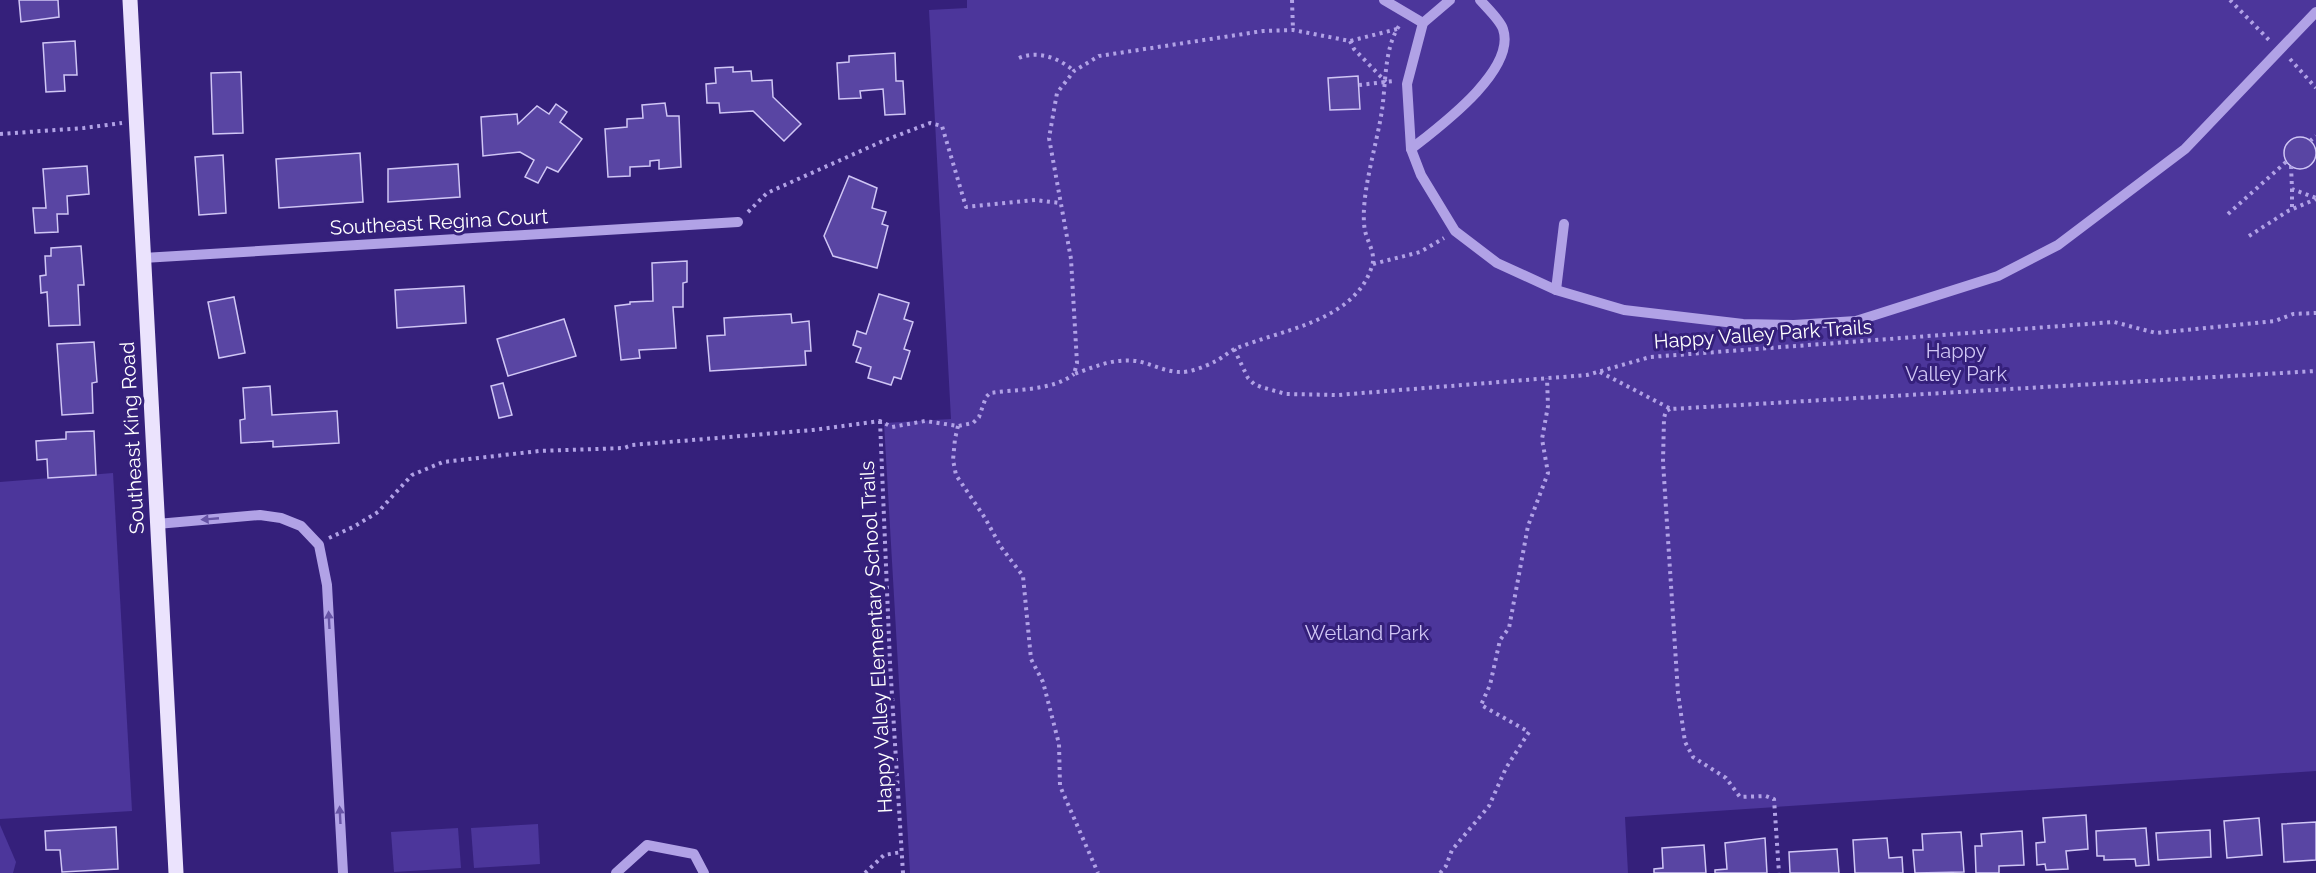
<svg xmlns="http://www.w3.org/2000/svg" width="2316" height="873" font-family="Raleway,sans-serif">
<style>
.green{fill:#4c369b}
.building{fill:#5945a3;stroke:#d0c6f5;stroke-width:1.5}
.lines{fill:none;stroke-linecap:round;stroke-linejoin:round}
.path{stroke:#b1a2e6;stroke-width:4;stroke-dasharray:3 4.5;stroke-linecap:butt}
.minor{stroke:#b1a2e6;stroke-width:10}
.major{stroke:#ebe3fd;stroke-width:15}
.oneway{fill:#6754a6}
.labels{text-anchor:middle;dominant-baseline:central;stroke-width:6;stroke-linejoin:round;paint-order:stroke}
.street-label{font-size:20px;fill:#fff;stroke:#35207b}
.park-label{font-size:20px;fill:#d0c6f5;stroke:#35207b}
</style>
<rect width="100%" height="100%" fill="#35207b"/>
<!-- green -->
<g class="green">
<polygon points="967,0 2316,0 2316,771 1625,817 1628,873 910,873 884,423 951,419 929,10 967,8"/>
<polygon points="113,473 132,811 0,819 0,482"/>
<polygon points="538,824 540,864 474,868 471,828"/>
<polygon points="0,825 16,862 13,873 0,873"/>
<polygon points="458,828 461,868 394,872 391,832"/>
</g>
<!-- building -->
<g class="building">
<polygon points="19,0 58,0 59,17 21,22"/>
<polygon points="75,41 77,75 64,75 65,91 46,92 43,43"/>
<polygon points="895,53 896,81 903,81 905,114 885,115 883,89 860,91 861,98 839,99 837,63 849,62 849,56"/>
<polygon points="733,67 733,72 751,71 752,81 772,80 773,97 801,124 784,141 753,111 720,113 719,103 707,103 706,84 716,83 715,68"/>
<polygon points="241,72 243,133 213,134 211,73"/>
<polygon points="1358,76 1360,109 1330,110 1328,78"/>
<polygon points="665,103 667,116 679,116 681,167 659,169 659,160 650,161 650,166 630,167 630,176 608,177 605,129 627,127 627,119 643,118 642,105"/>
<polygon points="556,104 567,112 560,122 582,139 558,172 547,167 538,183 525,177 534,160 520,152 483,156 481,117 517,114 518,124 537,106 549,114"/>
<circle cx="2300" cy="153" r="16"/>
<polygon points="360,153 363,202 279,208 276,159"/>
<polygon points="223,155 226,213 199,215 195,157"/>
<polygon points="458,164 460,197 388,202 388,169"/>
<polygon points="87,166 89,194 67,196 68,214 57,214 58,232 35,233 33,208 46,208 43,169"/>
<polygon points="849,176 877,188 872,208 886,212 882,224 888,226 877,268 833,256 824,236"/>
<polygon points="81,246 84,285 78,285 80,325 49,326 47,292 41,293 40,276 46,275 45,256 51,256 51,248"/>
<polygon points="687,261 687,282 683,283 683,307 673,307 676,348 639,350 640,358 621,360 615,306 630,304 630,302 653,301 652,263"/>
<polygon points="464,286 466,323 397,328 395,290"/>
<polygon points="879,294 909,303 904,319 913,322 904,349 910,351 901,379 894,377 891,385 868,378 871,367 856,362 861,348 853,345 857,331 866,334"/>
<polygon points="234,297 245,353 219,358 208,302"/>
<polygon points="791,314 792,323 809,321 811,351 805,351 806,365 710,371 707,336 725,335 724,318"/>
<polygon points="564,319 576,356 508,376 497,339"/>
<polygon points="94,342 97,382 92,383 93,413 62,415 57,344"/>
<polygon points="503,383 512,415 499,418 491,386"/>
<polygon points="270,386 272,415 337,411 339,443 273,447 273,441 241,443 240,420 245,419 243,388"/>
<polygon points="94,431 96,475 48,478 47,459 37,460 36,441 66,439 66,432"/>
<polygon points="2086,815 2088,849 2066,851 2068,869 2046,870 2045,864 2037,865 2036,843 2045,842 2043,818"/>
<polygon points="2259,818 2262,855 2227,858 2224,821"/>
<polygon points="2316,822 2316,860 2284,862 2282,824"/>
<polygon points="116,827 118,869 62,872 60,850 46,850 45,831"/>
<polygon points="2146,828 2149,865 2136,866 2135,859 2104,860 2104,856 2097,856 2096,831"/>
<polygon points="2210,830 2211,857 2158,860 2156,833"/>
<polygon points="2022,831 2024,865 1999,866 1999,873 1976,873 1975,846 1982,846 1981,834"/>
<polygon points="1961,832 1964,872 1915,873 1913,850 1923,850 1922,834"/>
<polygon points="1765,838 1767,873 1715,873 1715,870 1727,869 1725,843"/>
<polygon points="1887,838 1889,858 1902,857 1903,873 1855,873 1853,840"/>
<polygon points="1704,845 1706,873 1654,873 1654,869 1663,868 1662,848"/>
<polygon points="1837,849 1839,873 1790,873 1789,852"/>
</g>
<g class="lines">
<!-- path -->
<g class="path">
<polyline points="1292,0 1293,30"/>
<polyline points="2230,0 2269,40"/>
<path d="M1397,29L1350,41L1293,30L1263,31L1099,56L1074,71L1057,93L1049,138L1071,259L1077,363L1074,374C1094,367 1114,358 1136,361C1150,363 1165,372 1180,372C1189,373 1206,366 1214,362C1223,358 1229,351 1237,348C1284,329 1355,321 1372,266C1376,254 1368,243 1365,231C1359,198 1377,145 1382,110C1386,83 1384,49 1399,26"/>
<polyline points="1350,41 1354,49 1386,82"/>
<path d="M1019,58C1038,50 1059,58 1074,71"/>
<polyline points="2290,59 2316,88"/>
<polyline points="1359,85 1394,81"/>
<polyline points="0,134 84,128 122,123"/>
<polyline points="2310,141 2316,136"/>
<polyline points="2291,166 2292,189 2316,198"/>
<polyline points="2292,189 2292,209"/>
<polyline points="748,212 767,193 883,141 930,123 942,126 966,207 1035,200 1060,203"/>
<polyline points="2228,214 2287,161"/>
<polyline points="2249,236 2288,211 2316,199"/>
<polyline points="1373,264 1420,252 1444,238"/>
<polyline points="1234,349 1248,378 1254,384 1261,387 1286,394 1338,395 1587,375 1650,357 2114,322 2156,333 2275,321 2293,314 2316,313"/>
<polyline points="1600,372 1671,409 2316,371"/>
<polyline points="1670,409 1666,411 1664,418 1663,462 1678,693 1685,742 1693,757 1726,778 1740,797 1766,796 1774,799 1779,873"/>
<polyline points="880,421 890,663 903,873"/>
<polyline points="958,426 955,439 953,460 956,475 985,518 1001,547 1023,576 1031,659 1043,682 1059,744 1060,786 1098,873"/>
<path d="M329,538L355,526L378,512L412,475L443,462L539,451L624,448L632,445L813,430L880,421L892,427L925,421L958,426L973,423L979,417L986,397L990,393C1017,389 1052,391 1074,374"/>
<polyline points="865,873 884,855 902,852"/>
<polyline points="1440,873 1446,866 1452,850 1489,806 1506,768 1529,732 1481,705 1490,685 1500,640 1509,628 1528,526 1548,473 1542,439 1548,406 1547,378"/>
</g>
<!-- minor -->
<g class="minor">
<polyline points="1384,0 1423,23"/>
<polyline points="1450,0 1423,23 1407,84 1411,149 1421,175 1455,231 1497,263 1556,290 1624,310 1743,324 1794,325 1856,321 1998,276 2058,245 2185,149 2316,12"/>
<path d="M1411,149C1439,127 1517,70 1503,29C1500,20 1487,8 1480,0"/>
<polyline points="143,258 738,222"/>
<polyline points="1556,290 1564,224"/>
<polyline points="157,524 260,515 281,518 301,526 319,545 327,585 343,873"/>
<polyline points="616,873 647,845 694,854 704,873"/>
</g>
<!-- major -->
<polyline class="major" points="130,0 176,873"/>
</g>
<!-- one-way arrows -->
<defs><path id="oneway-solid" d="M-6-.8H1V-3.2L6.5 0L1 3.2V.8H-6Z" transform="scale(1.5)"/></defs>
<g class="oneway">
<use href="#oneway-solid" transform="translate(210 519) rotate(175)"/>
<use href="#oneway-solid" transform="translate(329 620) rotate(-93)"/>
<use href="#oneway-solid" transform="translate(340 815) rotate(-93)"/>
</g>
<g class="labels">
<!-- street labels -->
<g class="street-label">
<text transform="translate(439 222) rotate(-3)">Southeast Regina Court</text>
<text transform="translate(1763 334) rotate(-4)">Happy Valley Park Trails</text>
<text transform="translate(132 438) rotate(-93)">Southeast King Road</text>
<text transform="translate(876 637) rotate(-93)">Happy Valley Elementary School Trails</text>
</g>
<!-- park labels -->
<g class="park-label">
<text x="1956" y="351">Happy<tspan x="1956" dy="23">Valley Park</tspan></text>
<text x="1367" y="633">Wetland Park</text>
</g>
</g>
</svg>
